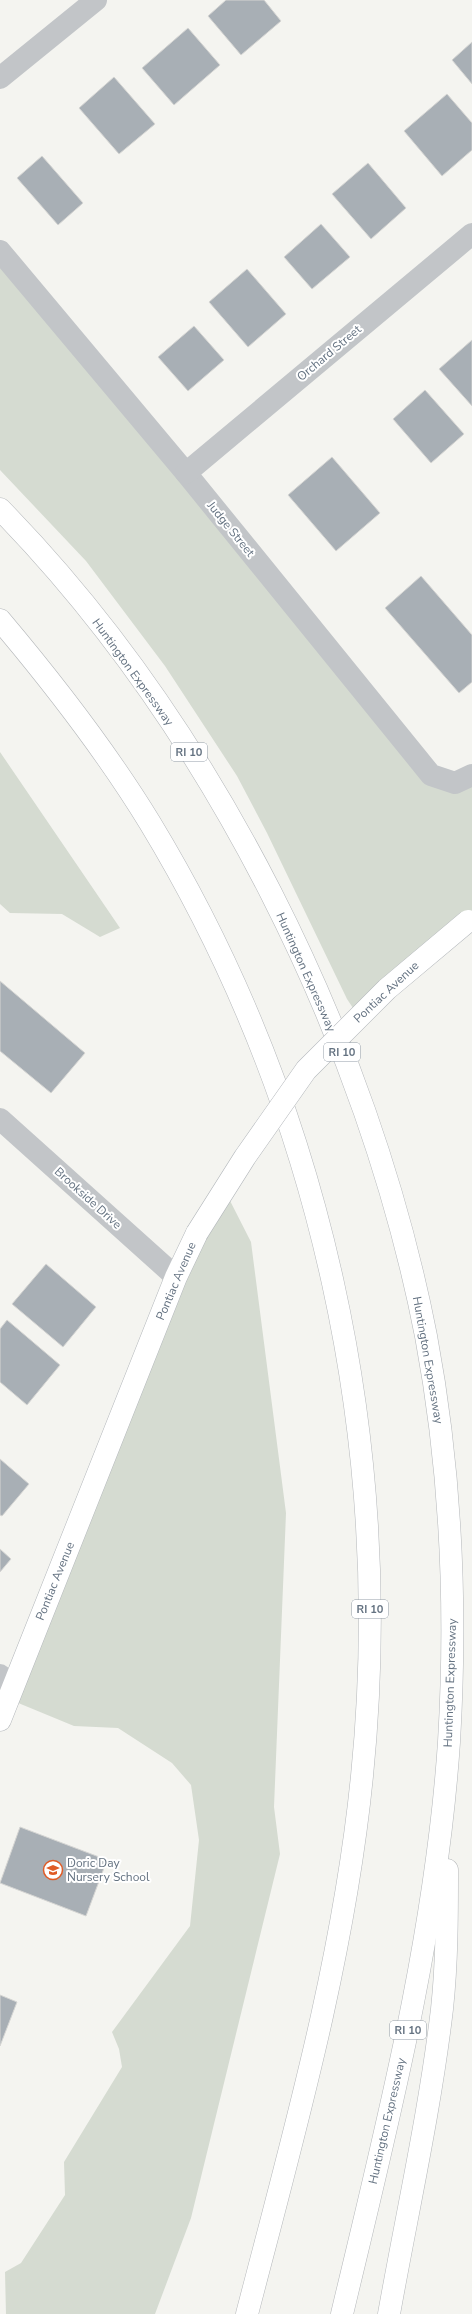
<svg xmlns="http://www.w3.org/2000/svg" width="472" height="2314" font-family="'Nunito Sans',sans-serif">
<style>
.green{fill:#d5dbd1}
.building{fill:#a8afb5;stroke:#d5d5d3}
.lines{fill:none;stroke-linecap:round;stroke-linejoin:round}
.secondary-casing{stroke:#b4b8bc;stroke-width:23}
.motorway-casing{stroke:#b4b7ba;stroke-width:23}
.minor{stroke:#c2c5c8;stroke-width:22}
.secondary{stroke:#fff;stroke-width:22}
.motorway{stroke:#fff;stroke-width:22}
.secondary-bridge-casing{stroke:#b4b8bc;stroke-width:23;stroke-linecap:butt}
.secondary-bridge{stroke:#fff;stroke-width:22}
.labels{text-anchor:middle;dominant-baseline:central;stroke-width:4;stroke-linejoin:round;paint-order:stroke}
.shield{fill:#fff;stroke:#929ca7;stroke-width:1}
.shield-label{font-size:11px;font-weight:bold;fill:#647281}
.street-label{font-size:12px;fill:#647281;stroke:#fff}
.poi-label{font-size:12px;fill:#647281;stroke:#fff;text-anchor:start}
</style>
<rect width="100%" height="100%" fill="#f4f4f0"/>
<!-- green -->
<g class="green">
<polygon points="0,254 441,775 472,772 472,913 353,1008 347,999 267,833 237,776 165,666 86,561 0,470"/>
<polygon points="0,752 120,928 100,937 62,914 10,913 0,904"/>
<polygon points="222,1185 251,1242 286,1513 274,1807 280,1854 191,2218 155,2314 6,2314 5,2272 21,2263 65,2195 64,2162 122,2067 119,2049 112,2032 190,1926 199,1840 191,1785 172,1763 118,1728 74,1726 11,1700"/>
</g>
<!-- building -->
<g class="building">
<polygon points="226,0 264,0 281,21 241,55 208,16"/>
<polygon points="188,28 220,65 174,105 142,68"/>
<polygon points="472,42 472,84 452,60"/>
<polygon points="114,77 155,124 119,154 79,108"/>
<polygon points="447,94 472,123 472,150 442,176 404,131"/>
<polygon points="42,156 83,203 58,225 17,178"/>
<polygon points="368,163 406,208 371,239 332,194"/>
<polygon points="321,224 350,257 312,289 284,257"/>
<polygon points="247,269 286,314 248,347 209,302"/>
<polygon points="194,326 224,360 188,391 158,357"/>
<polygon points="472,340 472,406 439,369"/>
<polygon points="425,390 464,434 431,463 393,419"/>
<polygon points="332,457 380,513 336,551 288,495"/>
<polygon points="421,576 472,635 472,682 459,693 385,608"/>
<polygon points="0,981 85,1053 51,1093 0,1051"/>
<polygon points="46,1264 96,1307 63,1347 12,1304"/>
<polygon points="7,1320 60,1365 27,1405 0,1382 0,1329"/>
<polygon points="0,1459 29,1484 2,1516 0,1515"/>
<polygon points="0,1549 11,1559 0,1572"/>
<polygon points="20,1827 107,1860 86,1916 0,1883"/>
<polygon points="0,1995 17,2002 0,2046"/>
</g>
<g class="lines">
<!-- secondary casing -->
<g class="secondary-casing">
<polyline id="secondary" points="0,1720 176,1277 197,1233"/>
</g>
<!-- motorway casing -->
<g class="motorway-casing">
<g id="motorway">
<path d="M0,509C212,726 368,1039 426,1336C451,1469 457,1607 449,1742C436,1936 387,2125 342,2314"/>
<path d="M0,620C54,684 106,751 150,823C322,1107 395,1447 362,1776C344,1958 293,2137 247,2314"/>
<path d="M389,2314C407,2213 430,2111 442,2009C447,1963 447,1916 447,1870"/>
</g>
</g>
<!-- minor -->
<g class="minor">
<polyline points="0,78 96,0"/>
<polyline points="0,251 186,473 431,775 455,783 472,775"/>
<polyline points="186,473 472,234"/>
<polyline points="0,1119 176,1277"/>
<polyline points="0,1675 13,1687"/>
</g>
<!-- secondary -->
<use href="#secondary" class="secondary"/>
<!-- motorway -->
<use href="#motorway" class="motorway"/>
<!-- secondary-bridge casing -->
<g class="secondary-bridge-casing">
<polyline id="secondary-bridge" points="197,1233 245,1157 306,1070 387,989 468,921"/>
</g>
<!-- secondary-bridge -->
<use href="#secondary-bridge" class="secondary-bridge"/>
</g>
<!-- icons -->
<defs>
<g id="school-ring" transform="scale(1)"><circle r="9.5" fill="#fff" stroke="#df5b26" stroke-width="1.5"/><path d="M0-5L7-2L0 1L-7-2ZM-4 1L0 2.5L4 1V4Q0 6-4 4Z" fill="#df5b26"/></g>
</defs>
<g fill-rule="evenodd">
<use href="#school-ring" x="53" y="1870"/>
</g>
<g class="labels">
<!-- shield labels -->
<g class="shield">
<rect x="171" y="743" width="36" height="18" rx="3"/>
<rect x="324" y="1043" width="36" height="18" rx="3"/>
<rect x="352" y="1600" width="36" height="18" rx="3"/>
<rect x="390" y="2021" width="36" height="18" rx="3"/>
</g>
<g class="shield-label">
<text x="189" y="752">RI 10</text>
<text x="342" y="1052">RI 10</text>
<text x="370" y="1609">RI 10</text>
<text x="408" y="2030">RI 10</text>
</g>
<!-- street labels -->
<g class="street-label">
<text transform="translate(329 353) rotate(-40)">Orchard Street</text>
<text transform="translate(231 529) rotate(51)">Judge Street</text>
<text transform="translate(133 672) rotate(54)">Huntington Expressway</text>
<text transform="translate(306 972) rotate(66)">Huntington Expressway</text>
<text transform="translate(386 992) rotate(-43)">Pontiac Avenue</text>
<text transform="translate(88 1198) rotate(42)">Brookside Drive</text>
<text transform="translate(176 1281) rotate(-67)">Pontiac Avenue</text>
<text transform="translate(428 1360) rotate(80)">Huntington Expressway</text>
<text transform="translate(55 1581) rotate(-68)">Pontiac Avenue</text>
<text transform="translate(450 1683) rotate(-88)">Huntington Expressway</text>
<text transform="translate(387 2121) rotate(-77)">Huntington Expressway</text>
</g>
<!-- poi labels -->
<g class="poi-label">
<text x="67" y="1863">Doric Day<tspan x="67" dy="14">Nursery School</tspan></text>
</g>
</g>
</svg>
